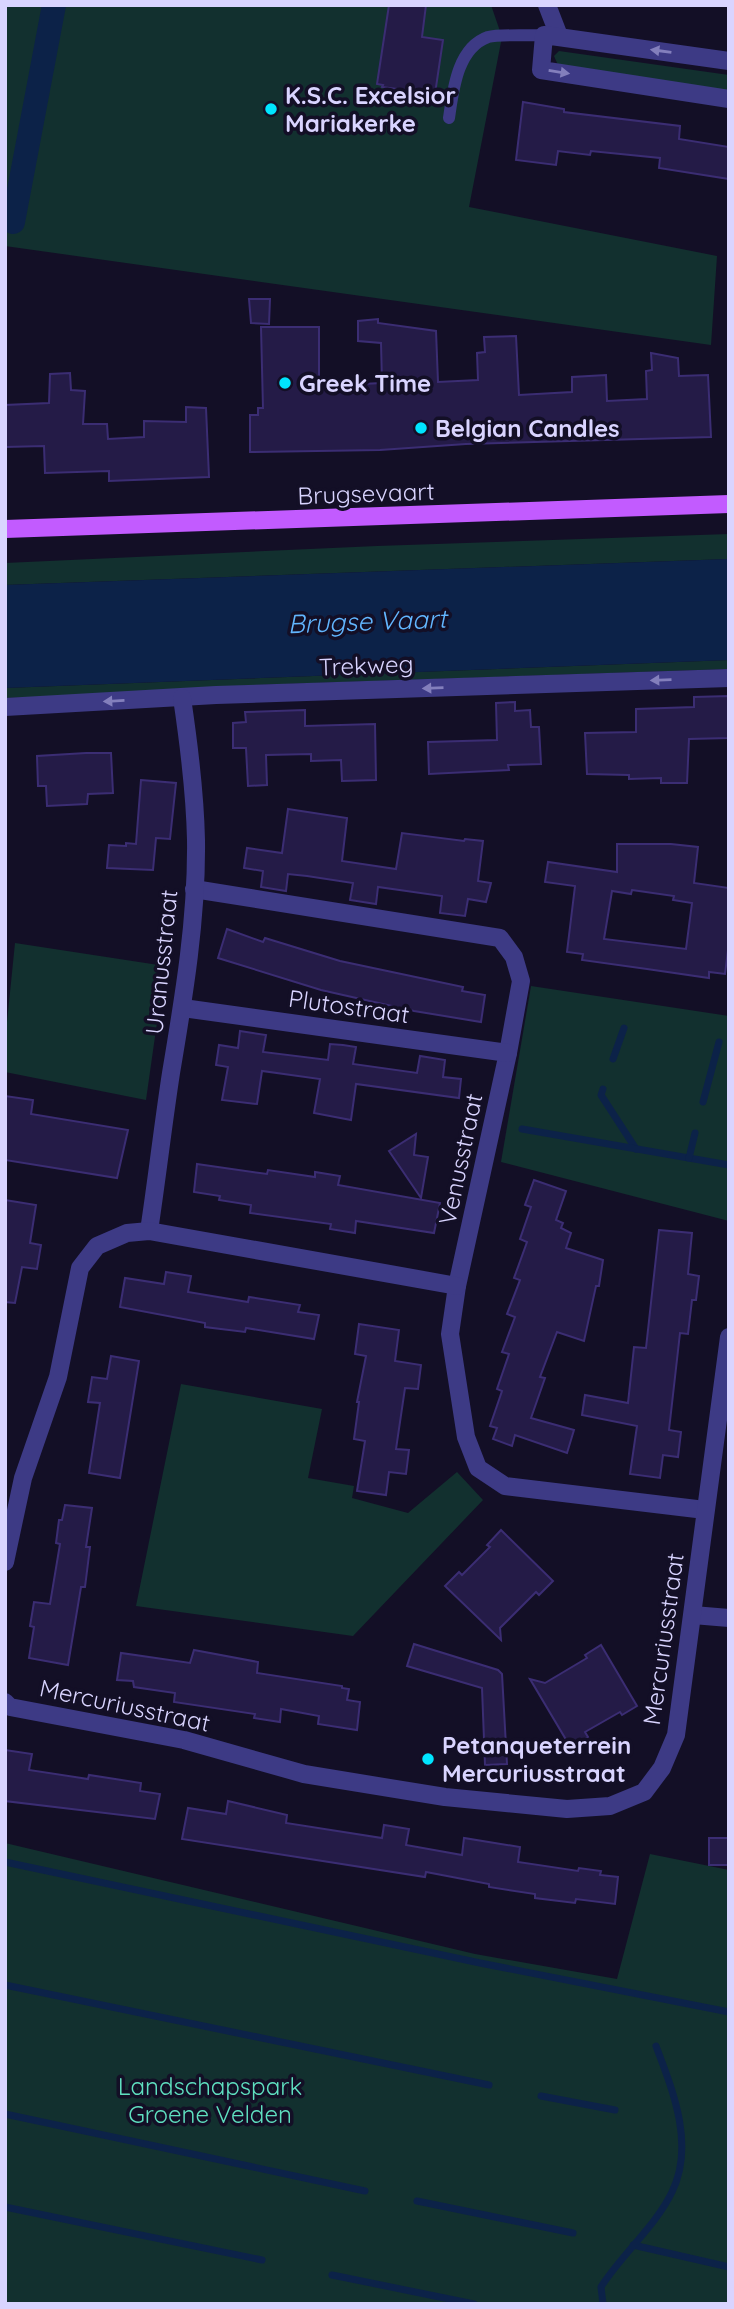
<svg xmlns="http://www.w3.org/2000/svg" width="734" height="2309" font-family="Quicksand,sans-serif">
<style>
.green{fill:#12302f}
.water{fill:#0c2248}
.lines{fill:none;stroke-linecap:round;stroke-linejoin:round}
.stream{stroke:#0c2248;stroke-width:7}
.canal{stroke:#0c2248;stroke-width:24}
.building{fill:#241b47;stroke:#3b2d73;stroke-width:2;fill-rule:evenodd}
.service{stroke:#3d3a85;stroke-width:12}
.minor{stroke:#3d3a85;stroke-width:18}
.primary{stroke:#c25bff;stroke-width:18}
.oneway{fill:#837fbc}
.poi-dot{fill:#00e5ff;stroke:#130f26;stroke-width:2.5}
.labels{text-anchor:middle;dominant-baseline:central;stroke-width:7;stroke-linejoin:round;paint-order:stroke}
.poi-label{font-size:24px;font-weight:bold;fill:#d9d4ff;stroke:#130f26;text-anchor:start}
.street-label{font-size:24px;fill:#d9d4ff;stroke:#130f26}
.park-label{font-size:24px;fill:#5fe0c0;stroke:#130f26}
.water-label{font-size:26px;font-style:italic;fill:#62b6ff;stroke:#130f26}
</style>
<rect width="100%" height="100%" fill="#130f26"/>
<!-- green -->
<g class="green">
<polygon points="5,5 491,5 502,37 469,207 717,256 711,345 5,246"/>
<polygon points="559,51 729,75 729,91 558,65 554,56"/>
<polygon points="729,534 729,559 5,585 5,563 377,546"/>
<polygon points="729,660 729,669 254,685 104,695 5,698 5,688"/>
<polygon points="15,943 165,966 146,1100 5,1072 5,1042"/>
<polygon points="531,986 729,1016 729,1221 501,1162"/>
<polygon points="181,1384 322,1409 308,1478 354,1486 352,1498 408,1513 457,1472 483,1500 353,1636 136,1606"/>
<polygon points="5,1843 475,1954 617,1979 650,1854 729,1870 729,2304 5,2304"/>
</g>
<!-- water -->
<polygon class="water" points="729,559 729,660 5,688 5,585"/>
<g class="lines">
<!-- stream -->
<g class="stream">
<polyline points="613,1059 624,1028"/>
<polyline points="603,1089 601,1095 636,1149"/>
<polyline points="703,1102 719,1042"/>
<polyline points="522,1129 729,1165"/>
<polyline points="689,1158 695,1133"/>
<polyline points="5,1862 480,1963 729,2012"/>
<polyline points="5,1985 489,2085"/>
<polyline points="541,2096 615,2110"/>
<polyline points="5,2114 365,2191"/>
<polyline points="417,2201 573,2233"/>
<polyline points="5,2207 262,2260"/>
<polyline points="633,2245 729,2267"/>
<polyline points="332,2275 474,2304"/>
<path d="M603,2304L601,2287C622,2254 655,2227 672,2192C695,2145 673,2091 656,2046"/>
</g>
<!-- canal -->
<polyline class="canal" points="13,222 54,5"/>
</g>
<!-- building -->
<g class="building">
<polygon points="389,5 426,5 422,37 443,40 435,94 382,87 383,85 377,84"/>
<polygon points="523,102 564,109 564,112 680,126 679,139 729,147 729,179 659,168 660,158 591,151 590,155 558,151 556,165 516,160"/>
<polygon points="249,299 270,299 269,324 251,323"/>
<polygon points="378,319 378,323 436,331 438,382 478,380 477,353 485,352 484,337 516,336 519,395 572,392 572,377 606,375 607,401 647,399 646,371 652,370 651,353 678,358 679,376 708,375 711,437 466,444 380,450 250,452 250,415 258,415 258,408 263,408 261,327 319,327 319,386 382,383 381,343 358,341 358,321"/>
<polygon points="70,373 71,390 85,391 83,424 107,424 108,439 144,437 144,421 186,422 186,407 206,408 209,477 109,481 109,471 45,473 44,446 5,447 5,405 49,403 50,374"/>
<polygon points="729,696 729,738 689,739 687,783 661,783 661,778 629,779 629,775 587,774 585,733 636,732 636,709 694,707 694,697"/>
<polygon points="515,702 515,711 530,710 531,727 539,727 541,764 508,765 509,770 429,774 428,742 497,740 496,703"/>
<polygon points="305,710 305,726 375,724 376,780 342,781 341,760 311,761 311,754 266,755 267,785 248,786 246,748 233,748 233,723 246,722 245,712"/>
<polygon points="86,753 111,753 113,793 88,794 87,804 47,806 46,786 38,786 37,756"/>
<polygon points="141,780 176,783 170,839 156,838 153,870 107,868 109,845 126,846 126,843 136,844"/>
<polygon points="288,809 347,818 342,861 396,869 402,833 464,841 465,839 483,841 478,881 491,883 486,902 468,899 465,916 440,913 442,896 378,887 376,904 350,900 353,883 307,876 288,874 286,891 261,887 263,871 244,868 247,848 282,853"/>
<path d="M617,844H671L698,847L694,883L729,888V942L725,974L709,972V978L647,969L582,960L583,954L567,952L575,886L545,882L548,862L617,872ZM632,890L674,896L673,900L692,903L686,949L604,939L612,891L631,894Z"/>
<polygon points="227,929 263,942 265,938 340,961 463,987 462,991 485,995 481,1022 414,1011 321,990 218,958"/>
<polygon points="240,1031 266,1035 263,1052 328,1060 330,1044 343,1045 356,1047 353,1064 417,1073 420,1056 445,1060 443,1077 461,1079 459,1098 356,1084 351,1120 314,1113 320,1079 262,1071 257,1104 222,1100 228,1067 216,1065 219,1045 238,1048"/>
<polygon points="5,1096 33,1100 31,1114 128,1130 117,1178 5,1160"/>
<polygon points="416,1134 414,1155 428,1157 421,1198 389,1151"/>
<polygon points="197,1164 267,1174 268,1170 315,1177 315,1172 340,1176 338,1185 440,1203 434,1233 356,1221 355,1233 330,1229 331,1224 250,1213 251,1205 219,1200 220,1196 194,1192"/>
<polygon points="534,1180 566,1191 556,1220 563,1223 561,1228 571,1233 566,1248 603,1260 599,1286 596,1286 584,1341 557,1332 540,1377 545,1378 531,1418 574,1430 567,1453 515,1435 512,1446 493,1439 497,1428 490,1426 502,1391 497,1389 509,1354 502,1352 515,1317 507,1314 520,1280 514,1278 527,1242 520,1239 531,1207 525,1205"/>
<polygon points="5,1200 36,1205 30,1243 41,1245 37,1269 22,1267 15,1303 5,1302"/>
<polygon points="659,1230 692,1233 688,1274 699,1276 696,1300 692,1300 688,1334 680,1333 669,1430 681,1432 678,1457 663,1455 660,1478 630,1474 637,1426 582,1415 585,1395 628,1403 634,1347 646,1348"/>
<polygon points="166,1272 191,1276 188,1292 248,1302 249,1297 300,1305 298,1312 319,1315 314,1339 246,1328 245,1332 205,1327 205,1323 120,1307 125,1278 164,1284"/>
<polygon points="359,1324 399,1330 395,1361 421,1365 418,1389 405,1388 396,1449 409,1450 406,1474 389,1472 386,1495 357,1491 365,1441 354,1439 359,1402 357,1402 366,1356 355,1354"/>
<polygon points="111,1356 139,1361 120,1478 89,1473 100,1403 88,1402 92,1377 107,1379"/>
<polygon points="65,1505 92,1508 86,1547 90,1547 85,1587 81,1587 68,1665 29,1658 34,1627 30,1626 34,1602 50,1604 60,1544 56,1543 59,1520 62,1520"/>
<polygon points="501,1530 553,1581 539,1595 536,1592 500,1628 501,1640 445,1586 459,1572 462,1575 490,1547 487,1545"/>
<polygon points="414,1644 498,1670 502,1674 507,1764 485,1765 482,1688 407,1666"/>
<polygon points="601,1645 637,1706 622,1715 620,1712 585,1732 588,1737 571,1748 530,1679 545,1683 587,1658 585,1655"/>
<polygon points="194,1650 258,1662 257,1673 342,1686 342,1688 349,1689 347,1700 360,1702 357,1730 318,1724 319,1716 281,1709 280,1722 254,1718 255,1714 174,1702 175,1693 134,1687 133,1681 117,1680 121,1653 190,1663"/>
<polygon points="5,1750 32,1754 29,1770 88,1779 89,1775 141,1783 140,1791 160,1794 155,1819 5,1801"/>
<polygon points="228,1801 287,1815 286,1823 382,1838 384,1825 409,1829 406,1845 462,1855 464,1838 520,1847 518,1862 578,1871 579,1868 601,1871 600,1875 618,1877 615,1904 576,1899 575,1903 535,1898 535,1894 489,1887 489,1884 426,1872 425,1877 182,1839 188,1808 226,1814"/>
<rect x="709" y="1838" width="20" height="27"/>
</g>
<g class="lines">
<!-- service -->
<path class="service" d="M449,118C453,91 457,48 488,37C500,34 530,36 544,35"/>
<!-- minor -->
<g class="minor">
<polyline points="547,5 559,36"/>
<polyline points="729,61 544,35 541,70 729,99"/>
<polyline points="5,707 216,695 729,678"/>
<polyline points="194,889 500,938 514,957 521,981 508,1053 457,1286 450,1334 466,1437 478,1468 505,1486 705,1510"/>
<polyline points="183,1008 508,1053"/>
<path d="M149,1231C157,1178 163,1125 171,1073C184,996 197,918 196,840C195,792 189,745 182,698"/>
<polyline points="5,1562 23,1478 58,1377 80,1268 97,1246 127,1233 149,1231 457,1286"/>
<polyline points="693,1615 729,1618"/>
<polyline points="5,1702 10,1707 184,1740 304,1774 445,1797 567,1809 610,1806 644,1792 662,1768 676,1735 729,1337"/>
</g>
<!-- primary -->
<polyline class="primary" points="5,529 729,504"/>
</g>
<!-- one-way arrows -->
<defs><path id="oneway-solid" d="M-6-.8H1V-3.2L6.5 0L1 3.2V.8H-6Z" transform="scale(1.75)"/></defs>
<g class="oneway">
<use href="#oneway-solid" transform="translate(661 51) rotate(-172)"/>
<use href="#oneway-solid" transform="translate(559 72) rotate(9)"/>
<use href="#oneway-solid" transform="translate(661 680) rotate(178)"/>
<use href="#oneway-solid" transform="translate(433 688) rotate(178)"/>
<use href="#oneway-solid" transform="translate(114 701) rotate(177)"/>
</g>
<!-- markers -->
<g class="poi-dot">
<circle cx="271" cy="109" r="7"/>
<circle cx="285" cy="383" r="7"/>
<circle cx="421" cy="428" r="7"/>
<circle cx="428" cy="1759" r="7"/>
</g>
<g class="labels">
<!-- poi labels -->
<g class="poi-label">
<text x="285" y="95">K.S.C. Excelsior<tspan x="285" dy="28">Mariakerke</tspan></text>
<text x="299" y="383">Greek Time</text>
<text x="435" y="428">Belgian Candles</text>
<text x="442" y="1745">Petanqueterrein<tspan x="442" dy="28">Mercuriusstraat</tspan></text>
</g>
<!-- street labels -->
<g class="street-label">
<text transform="translate(366 493) rotate(-2)">Brugsevaart</text>
<text transform="translate(366 665) rotate(-2)">Trekweg</text>
<text transform="translate(161 962) rotate(-84)">Uranusstraat</text>
<text transform="translate(349 1006) rotate(8)">Plutostraat</text>
<text transform="translate(460 1159) rotate(-78)">Venusstraat</text>
<text transform="translate(663 1639) rotate(-82)">Mercuriusstraat</text>
<text transform="translate(125 1705) rotate(12)">Mercuriusstraat</text>
</g>
<!-- park labels -->
<g class="park-label">
<text x="210" y="2086">Landschapspark<tspan x="210" dy="28">Groene Velden</tspan></text>
</g>
<!-- water labels -->
<g class="water-label">
<text transform="translate(367 621) rotate(-2)">Brugse Vaart</text>
</g>
</g>
<!-- border -->
<rect width="734" height="2309" fill="none" stroke="#d9d4ff" stroke-width="14"/>
</svg>
